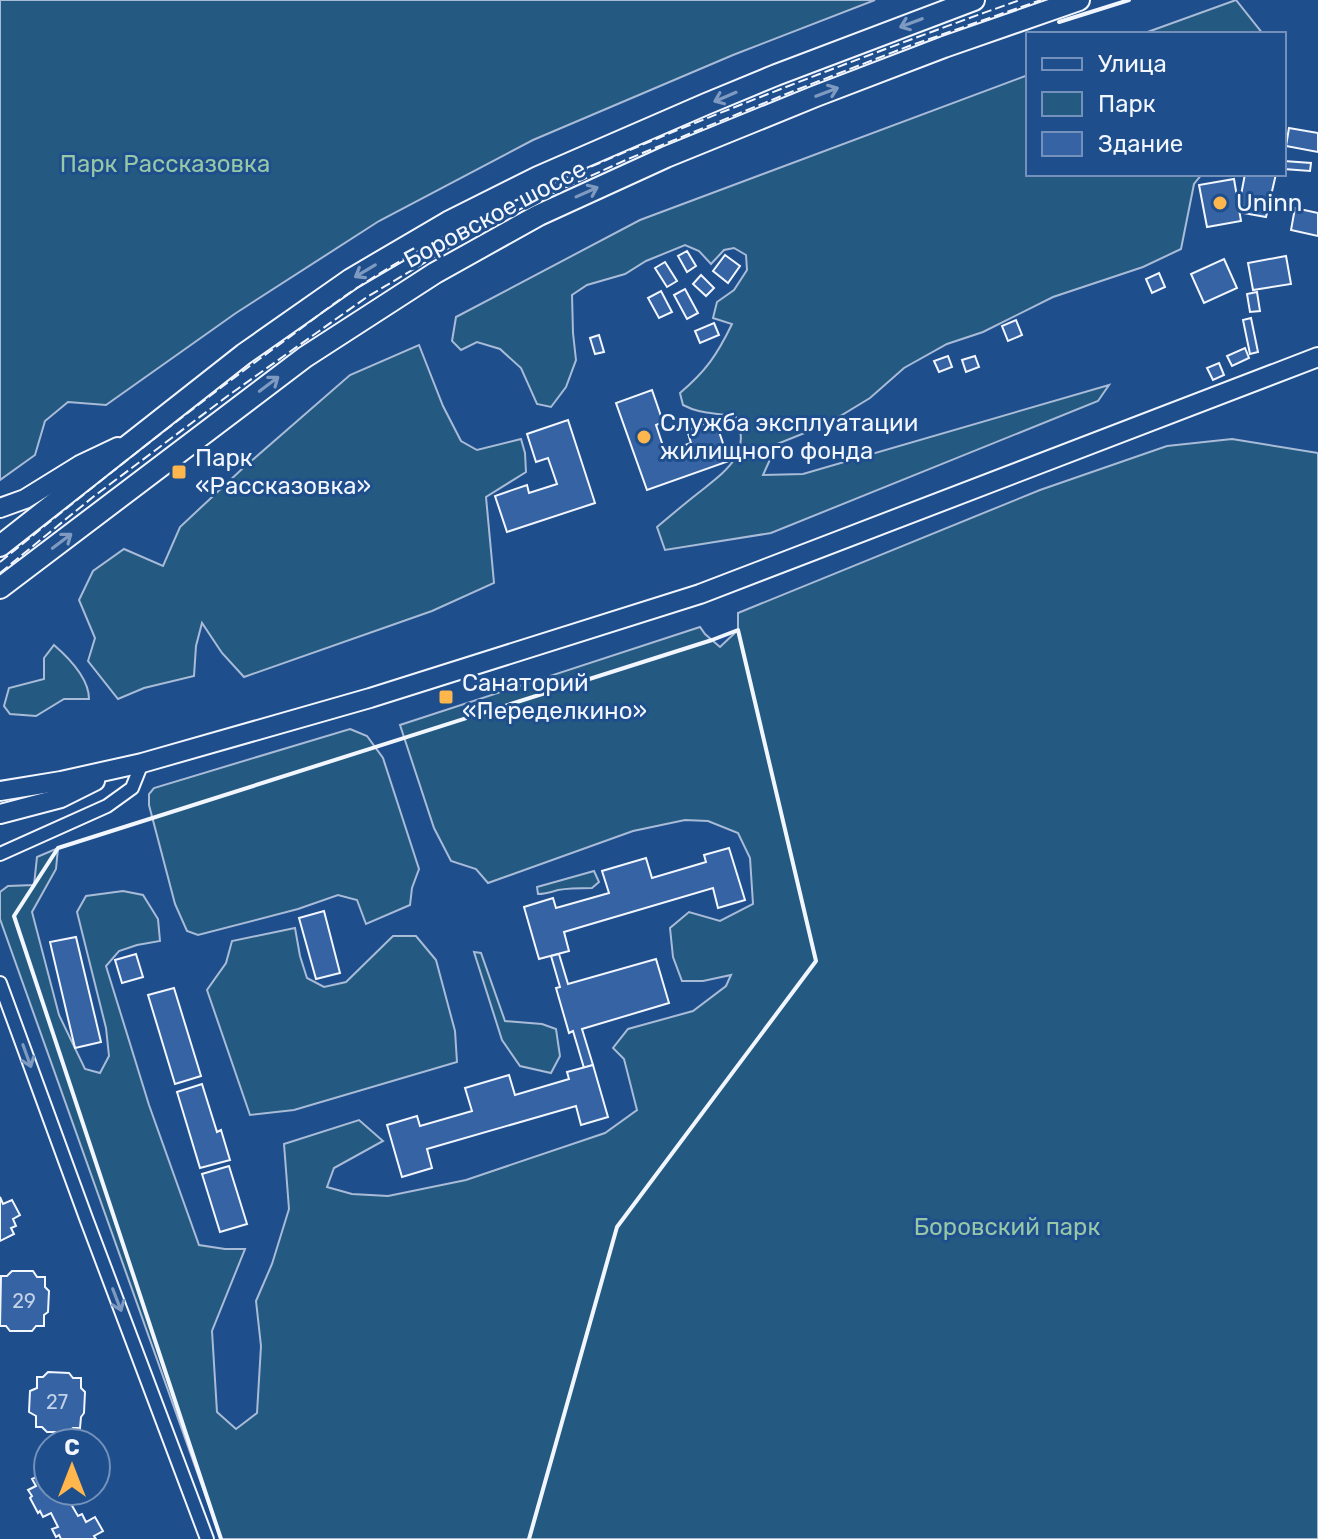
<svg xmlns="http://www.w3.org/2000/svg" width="1318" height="1539" font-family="Rubik,sans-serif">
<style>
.green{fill:#245a82;stroke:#a8bbd7;stroke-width:2}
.building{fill:#3563a3;stroke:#f2f6ff;stroke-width:2}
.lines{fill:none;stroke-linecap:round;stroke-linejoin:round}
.street-casing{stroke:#f2f6ff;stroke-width:16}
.secondary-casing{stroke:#f2f6ff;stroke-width:22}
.primary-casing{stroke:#f2f6ff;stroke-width:24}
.street{stroke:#1f4e8c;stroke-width:12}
.secondary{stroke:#1f4e8c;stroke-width:18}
.primary{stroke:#1f4e8c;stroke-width:20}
.fence{stroke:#f2f6ff;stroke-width:2;stroke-dasharray:10 4;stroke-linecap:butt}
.wall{stroke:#f2f6ff;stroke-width:4}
.oneway{stroke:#7e9ac0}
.poi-dot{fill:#ffb74d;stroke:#1f4e8c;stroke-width:3}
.labels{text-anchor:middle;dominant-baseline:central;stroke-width:6;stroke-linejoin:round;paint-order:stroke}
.number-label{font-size:20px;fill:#c3d1e8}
.park-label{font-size:24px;fill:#97c8a6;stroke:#1f4e8c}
.poi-label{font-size:24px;fill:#f2f6ff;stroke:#1f4e8c;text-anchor:start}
.street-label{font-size:24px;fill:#f2f6ff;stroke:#1f4e8c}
</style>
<rect width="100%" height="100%" fill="#1f4e8c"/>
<!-- green -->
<g class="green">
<polygon points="0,0 875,0 733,55 533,140 379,221 236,313 106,405 68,402 45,421 35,455 0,480"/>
<polygon points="1236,0 1263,34 1142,34"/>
<path d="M1028,75V174H1202L1194,184L1181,249L1143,267L1053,297L983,332L947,344L904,368L870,398L827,424L777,444L763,475L803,474L1109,385L1098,401L771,533L665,550L657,527C670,516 683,505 697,494C723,473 753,455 736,417C715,412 702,415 683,405L680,393C706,371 717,355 732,324L713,318L717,302L734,290L747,270L746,255L734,248L724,250L711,264L699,251L685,245L646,261L625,274L587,285L572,295L573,333L576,360L566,387L551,407L537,404L521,368L500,349L477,342L461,350L452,341L456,317L640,220Z"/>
<polygon points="419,345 443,406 461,441 477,450 521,439 525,453 526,472 486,497 494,583 432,611 244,677 222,653 202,623 196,646 194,676 144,688 118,699 88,661 95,638 79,600 93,571 124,549 163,566 180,527 242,469 350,375"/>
<polygon points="1232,439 1318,453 1318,1539 221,1539 0,919 0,892 8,886 34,885 37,857 58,848 56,869 32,912 59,1015 85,1069 100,1073 109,1056 106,1028 77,912 86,896 123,891 143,895 158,919 160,941 137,945 119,951 106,966 149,1105 199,1245 225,1249 245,1249 212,1331 217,1412 236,1429 257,1413 261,1346 256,1301 272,1264 289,1209 284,1144 359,1120 383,1141 334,1168 327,1187 352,1194 388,1196 466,1180 605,1133 637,1110 624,1059 613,1048 628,1029 693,1011 726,986 731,975 703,981 682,981 673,957 670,928 689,912 720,921 753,904 750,858 738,833 708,821 685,820 633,831 488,883 476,869 451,861 434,828 400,725 700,627 705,634 720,647 738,630 738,613 1040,490 1167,446"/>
<path d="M54,645C69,658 89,679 89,699H64L36,716L10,714L4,706L9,688L44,679V658Z"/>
<polygon points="350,729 367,736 383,758 419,869 412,888 410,905 366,924 357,900 338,895 298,909 198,935 187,931 175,904 149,805 149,794 154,788"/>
<path d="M594,871L599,882L592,888C581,888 569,888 558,890C551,892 545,894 538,894L537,887Z"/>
<polygon points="295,928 300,956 307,978 324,987 346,982 393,936 416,936 436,960 455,1031 457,1062 294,1110 250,1115 207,990 226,963 232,941"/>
<polygon points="474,952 481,953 505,1021 542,1024 556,1029 560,1056 551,1073 520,1066 502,1040"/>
</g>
<!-- building -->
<g class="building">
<polygon points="1289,128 1318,133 1318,152 1286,146"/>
<polygon points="1284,161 1311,163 1310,171 1284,169"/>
<polygon points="1245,174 1276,174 1266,217 1243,213 1241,195"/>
<polygon points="1234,179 1241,221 1207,227 1199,185"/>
<polygon points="1295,208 1318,213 1318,236 1291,230"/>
<polygon points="687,251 696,266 687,272 678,256"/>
<polygon points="725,255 740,266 728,283 713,271"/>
<polygon points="1286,256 1291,284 1253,290 1248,263"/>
<polygon points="1224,259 1237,288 1204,303 1191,274"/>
<polygon points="665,262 677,281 667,287 655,268"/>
<polygon points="1159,273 1165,287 1152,293 1146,279"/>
<polygon points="701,275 714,288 706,296 693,284"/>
<polygon points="685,289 698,313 687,319 674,295"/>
<polygon points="661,291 672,312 659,318 648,298"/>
<polygon points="1257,292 1260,311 1250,312 1247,294"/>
<polygon points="1251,318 1258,352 1250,354 1243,320"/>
<polygon points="1016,320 1022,335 1008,341 1002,326"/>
<polygon points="714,323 719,335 700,343 695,331"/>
<polygon points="599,335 604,352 595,354 590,338"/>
<polygon points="1245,348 1249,358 1232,366 1227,356"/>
<polygon points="948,356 952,367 939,372 934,361"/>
<polygon points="975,356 979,367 966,372 962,360"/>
<polygon points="1219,363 1224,375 1213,380 1207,368"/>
<polygon points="652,390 663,422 656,425 665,452 691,443 687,430 715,420 729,461 647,490 616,403"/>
<polygon points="568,420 595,503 507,532 495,496 527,485 529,493 557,484 548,458 536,462 527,434"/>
<polygon points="729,848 745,900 718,908 713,888 564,932 569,951 539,959 524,907 553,898 556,908 609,893 602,871 646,858 652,878 706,862 704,855"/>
<polygon points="324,911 340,973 316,979 299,918"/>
<polygon points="76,937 101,1042 75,1048 50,942"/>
<polygon points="136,954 143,977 122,983 115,960"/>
<polygon points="559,954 568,984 656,959 669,1003 582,1029 593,1065 584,1068 573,1031 569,1033 556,988 560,987 551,956"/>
<polygon points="174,988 201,1076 175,1084 148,995"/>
<polygon points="593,1065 608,1117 581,1125 576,1106 427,1149 432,1168 402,1177 387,1125 417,1116 420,1126 472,1111 465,1088 509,1075 515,1095 569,1079 567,1072"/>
<polygon points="202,1084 217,1132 221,1130 230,1160 200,1168 177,1092"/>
<polygon points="229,1166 247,1224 220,1232 202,1174"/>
<polygon points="0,1197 3,1204 12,1200 20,1215 13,1219 16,1226 11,1228 14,1234 0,1241"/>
<polygon points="12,1271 33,1271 37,1277 45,1277 45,1287 49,1291 48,1312 44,1315 44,1326 36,1326 32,1331 10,1331 6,1326 0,1326 1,1276 7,1276"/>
<polygon points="48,1372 69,1373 73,1378 81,1378 81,1388 85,1392 84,1413 81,1417 80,1428 73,1428 68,1432 47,1432 42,1427 36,1427 36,1416 29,1412 30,1391 37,1388 37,1377 43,1377"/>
<polygon points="45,1473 48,1479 48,1491 80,1491 72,1495 75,1502 71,1504 78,1516 82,1514 86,1522 95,1517 103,1531 94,1536 96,1539 61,1539 59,1535 56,1537 52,1529 58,1527 51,1513 43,1517 40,1511 38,1513 30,1498 32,1496 28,1490 36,1486 32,1479"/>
</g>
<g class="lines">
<!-- street casing -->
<g class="street-casing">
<g id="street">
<polyline points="0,854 107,806 132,788 142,763"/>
<polyline points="0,983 86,1218 207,1539"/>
</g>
</g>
<!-- secondary casing -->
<g class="secondary-casing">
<g id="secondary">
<polyline points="0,508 25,499 80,465 118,447"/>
<polyline points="0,791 61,781 142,763 370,698 700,594 1318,357"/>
<polyline points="0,814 61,798 95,781"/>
</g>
</g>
<!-- primary casing -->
<g class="primary-casing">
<g id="primary">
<polyline points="0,546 244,354 351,279 448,222 538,177 706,104 776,75 974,0"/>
<polyline points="0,588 305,357 435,273 539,215 666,157 816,96 944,47 1079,0"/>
</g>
</g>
<!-- street -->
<use href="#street" class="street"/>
<!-- secondary -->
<use href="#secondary" class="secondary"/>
<!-- primary -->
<use href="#primary" class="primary"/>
<!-- fence -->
<g class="fence">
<path d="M0,562C94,486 188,410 287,339C311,321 335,302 360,286C458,222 568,176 675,131C789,85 904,41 1020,0"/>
<polyline points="0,573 93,497 229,395 367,297 481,229 540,199 628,159 796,90 909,46 1041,0"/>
</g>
<!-- wall -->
<g class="wall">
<polyline points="1059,22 1129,0"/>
<polyline points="221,1539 14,916 58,848 712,640 738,630 816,961 617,1227 529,1539"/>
</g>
</g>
<!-- one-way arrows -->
<defs><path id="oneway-shaft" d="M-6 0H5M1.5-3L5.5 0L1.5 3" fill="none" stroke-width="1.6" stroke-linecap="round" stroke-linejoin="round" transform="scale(2)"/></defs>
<g class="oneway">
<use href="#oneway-shaft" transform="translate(911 23) rotate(159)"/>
<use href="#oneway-shaft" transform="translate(827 92) rotate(-21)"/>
<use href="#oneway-shaft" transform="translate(725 97) rotate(157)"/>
<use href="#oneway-shaft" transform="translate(587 192) rotate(-24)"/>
<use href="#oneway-shaft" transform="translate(365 271) rotate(149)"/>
<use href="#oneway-shaft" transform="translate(269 384) rotate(-37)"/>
<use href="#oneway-shaft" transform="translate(62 541) rotate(-37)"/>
<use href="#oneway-shaft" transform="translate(27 1056) rotate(70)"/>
<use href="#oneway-shaft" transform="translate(117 1300) rotate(69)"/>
</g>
<!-- markers -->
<g class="poi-dot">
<circle cx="1220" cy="203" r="8"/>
<circle cx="644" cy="437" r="8"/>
<rect x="171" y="464" width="16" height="16" rx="4"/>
<rect x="438" y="689" width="16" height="16" rx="4"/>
</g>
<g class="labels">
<!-- number labels -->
<g class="number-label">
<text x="24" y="1301">29</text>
<text x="57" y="1402">27</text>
</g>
<!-- park labels -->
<g class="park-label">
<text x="165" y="164">Парк Рассказовка</text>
<text x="1007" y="1227">Боровский парк</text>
</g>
<!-- poi labels -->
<g class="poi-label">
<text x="1236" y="203">Uninn</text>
<text x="660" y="423">Служба эксплуатации<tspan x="660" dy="28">жилищного фонда</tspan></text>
<text x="195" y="458">Парк<tspan x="195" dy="28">«Рассказовка»</tspan></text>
<text x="462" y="683">Санаторий<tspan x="462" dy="28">«Переделкино»</tspan></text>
</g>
<!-- street labels -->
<g class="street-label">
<text transform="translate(495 214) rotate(-28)">Боровское шоссе</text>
</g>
</g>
<!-- legend -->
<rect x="1026" y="32" width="260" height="144" fill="#1f4e8c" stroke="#7391ba" stroke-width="2"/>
<rect x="1042" y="58" width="40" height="12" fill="#1f4e8c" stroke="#7391ba" stroke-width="2"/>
<text x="1098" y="72" font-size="24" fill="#f2f6ff">Улица</text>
<rect x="1042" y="92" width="40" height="24" fill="#245a82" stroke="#7391ba" stroke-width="2"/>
<text x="1098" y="112" font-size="24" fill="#f2f6ff">Парк</text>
<rect x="1042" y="132" width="40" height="24" fill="#3563a3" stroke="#7391ba" stroke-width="2"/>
<text x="1098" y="152" font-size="24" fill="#f2f6ff">Здание</text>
<!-- north arrow -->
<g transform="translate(72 1467)"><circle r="38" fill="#1f4e8c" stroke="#7391ba" stroke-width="2"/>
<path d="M0-6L14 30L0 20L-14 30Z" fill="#ffb74d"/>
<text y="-12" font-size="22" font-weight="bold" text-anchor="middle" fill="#f2f6ff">С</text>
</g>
</svg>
